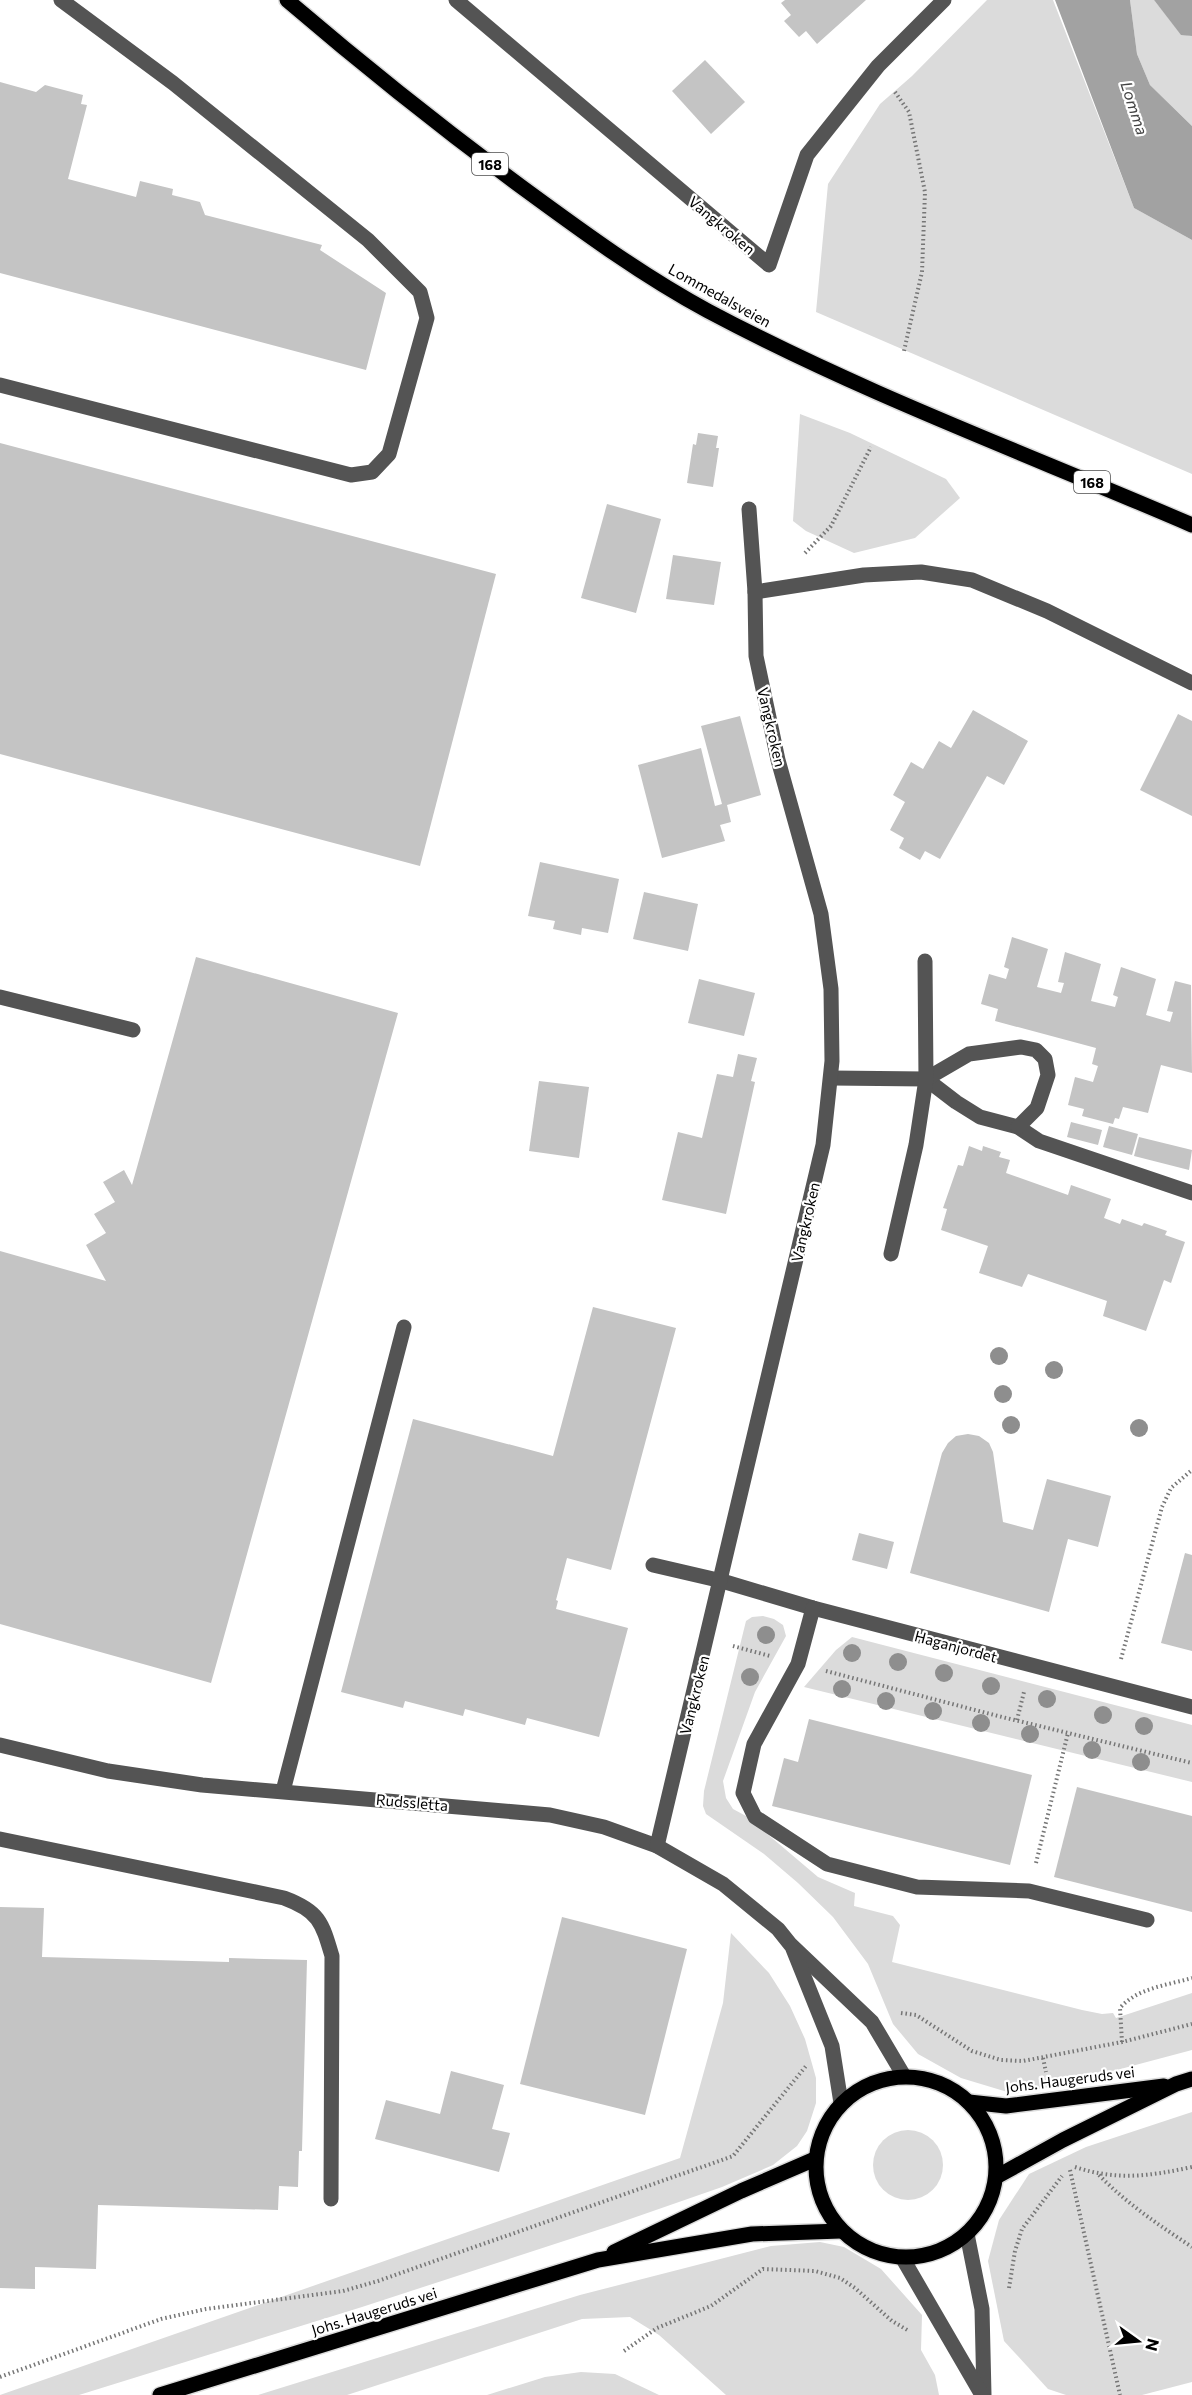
<svg xmlns="http://www.w3.org/2000/svg" width="1192" height="2395" font-family="Commissioner,sans-serif">
<style>
.green{fill:#dbdbdb}
.water{fill:#a2a2a2}
.building{fill:#c4c4c4}
.lines{fill:none;stroke-linecap:round;stroke-linejoin:round}
.major-casing{stroke:#dbdbdb;stroke-width:18}
.path{stroke:#767676;stroke-width:4;stroke-dasharray:1.5 3;stroke-linecap:butt}
.minor{stroke:#545454;stroke-width:15}
.major{stroke:#000;stroke-width:15}
.tree{fill:#8e8e8e}
.labels{text-anchor:middle;dominant-baseline:central;stroke-width:4.5;stroke-linejoin:round;paint-order:stroke}
.shield{fill:#fff;stroke:#4c4c4c;stroke-width:1.5}
.shield-label{font-size:14px;font-weight:bold;fill:#000}
.street-label{font-size:15px;fill:#000;stroke:#fff}
.water-label{font-size:16px;font-style:italic;fill:#434343;stroke:#fff}
</style>
<rect width="100%" height="100%" fill="#fff"/>
<!-- green -->
<g class="green">
<polygon points="987,0 1053,0 1134,208 1192,240 1192,474 816,312 828,184 880,104 912,76"/>
<polygon points="1130,0 1154,0 1181,34 1192,36 1192,126 1150,85 1137,54"/>
<polygon points="800,414 850,433 946,479 960,498 915,538 854,553 806,531 793,521"/>
<polygon points="763,1616 774,1619 783,1625 786,1636 755,1692 723,1781 726,1798 733,1809 746,1816 818,1877 855,1893 854,1906 893,1916 900,1925 892,1962 1082,2010 1102,2014 1113,2013 1116,2018 1192,1993 1192,2050 1064,2084 1014,2094 961,2078 918,2054 893,2024 868,1964 833,1917 798,1883 764,1854 706,1814 703,1806 704,1791 746,1621 752,1617"/>
<polygon points="852,1637 1192,1725 1192,1782 804,1687 836,1650"/>
<polygon points="731,1933 769,1973 790,2006 805,2039 816,2078 816,2103 807,2131 797,2146 773,2165 722,2187 610,2226 362,2307 79,2395 0,2395 680,2158 723,2003"/>
<polygon points="1192,2112 1192,2382 1142,2395 1066,2395 1048,2389 1004,2341 988,2261 999,2220 1029,2174 1086,2147"/>
<circle cx="908" cy="2165" r="35"/>
<polygon points="820,2242 844,2247 881,2269 922,2315 921,2350 935,2375 939,2395 726,2395 659,2335 630,2317 582,2319 347,2395 258,2395 580,2295 771,2246"/>
<polygon points="581,2372 615,2374 659,2395 487,2395 545,2377"/>
</g>
<!-- water -->
<g class="water">
<polygon points="1055,0 1130,0 1137,54 1150,85 1192,126 1192,240 1134,208"/>
<polygon points="1154,0 1192,0 1192,36 1181,35"/>
</g>
<!-- building -->
<g class="building">
<polygon points="785,0 866,0 817,44 806,31 799,37 784,21 791,15 781,3"/>
<polygon points="705,60 745,102 711,134 672,91"/>
<polygon points="0,82 36,92 45,85 83,95 81,104 87,105 68,179 136,197 140,181 173,189 172,195 200,202 205,215 322,245 320,250 386,293 366,370 0,273"/>
<polygon points="698,433 718,436 716,448 719,448 713,487 687,483 693,444 696,445"/>
<polygon points="0,443 496,574 420,866 0,754"/>
<polygon points="607,504 661,519 636,613 581,598"/>
<polygon points="673,555 721,562 714,605 666,599"/>
<polygon points="973,710 1028,741 1004,785 987,776 940,859 925,851 920,860 899,848 904,838 890,830 905,802 893,795 911,762 923,769 939,741 951,748"/>
<polygon points="1178,714 1192,721 1192,816 1140,790"/>
<polygon points="740,716 761,795 727,805 731,822 720,825 725,841 662,858 638,765 701,748 715,806 722,804 701,726"/>
<polygon points="540,862 619,879 608,933 582,928 581,935 553,929 555,921 528,916"/>
<polygon points="644,892 698,904 688,951 633,939"/>
<polygon points="1012,937 1048,949 1037,987 1061,993 1064,983 1058,982 1065,952 1101,964 1091,1001 1115,1007 1118,997 1113,995 1121,967 1156,979 1146,1015 1170,1022 1173,1012 1167,1011 1175,981 1191,985 1192,1073 1161,1065 1148,1113 1123,1107 1119,1119 1115,1118 1113,1124 1082,1116 1084,1109 1068,1105 1075,1077 1093,1082 1098,1066 1092,1064 1096,1048 995,1021 998,1009 981,1004 989,974 1006,979 1009,969 1004,967"/>
<polygon points="196,957 398,1013 211,1683 0,1624 0,1251 106,1281 86,1245 106,1233 94,1214 115,1202 103,1182 124,1170 132,1185"/>
<polygon points="699,979 755,993 744,1036 688,1023"/>
<polygon points="738,1054 757,1058 751,1081 755,1082 726,1214 662,1200 678,1132 702,1138 717,1074 733,1077"/>
<polygon points="539,1081 589,1087 579,1158 529,1151"/>
<polygon points="1071,1122 1102,1130 1098,1145 1067,1137"/>
<polygon points="1109,1126 1138,1134 1132,1155 1103,1147"/>
<polygon points="1139,1137 1192,1150 1189,1170 1134,1156"/>
<polygon points="969,1146 982,1151 983,1146 1001,1152 999,1157 1010,1160 1006,1173 1068,1195 1071,1185 1111,1199 1104,1218 1120,1224 1122,1219 1142,1226 1144,1223 1167,1231 1165,1235 1185,1242 1171,1283 1164,1280 1146,1331 1103,1316 1107,1301 1028,1274 1022,1287 979,1273 988,1246 941,1230 947,1209 943,1208 958,1165 963,1166"/>
<polygon points="593,1307 676,1328 611,1570 567,1558 556,1600 558,1601 556,1609 628,1628 599,1737 527,1718 525,1725 465,1709 463,1716 405,1701 403,1708 341,1692 413,1419 553,1456"/>
<polygon points="968,1434 979,1436 989,1443 993,1452 1003,1522 1033,1530 1047,1479 1111,1496 1098,1547 1068,1539 1049,1612 910,1573 942,1453 948,1443 956,1436"/>
<polygon points="859,1533 894,1542 887,1569 852,1560"/>
<polygon points="1185,1553 1192,1555 1192,1651 1161,1643"/>
<polygon points="809,1719 1032,1775 1010,1865 772,1806 784,1758 798,1762"/>
<polygon points="1077,1787 1192,1816 1192,1912 1054,1877"/>
<polygon points="0,1907 44,1908 42,1957 229,1962 229,1958 307,1960 302,2151 299,2151 298,2187 279,2186 278,2210 98,2205 96,2269 35,2267 35,2289 0,2288"/>
<polygon points="562,1917 687,1949 645,2115 520,2084"/>
<polygon points="451,2071 504,2085 492,2129 510,2133 499,2172 375,2139 386,2100 440,2114"/>
</g>
<g class="lines">
<!-- major casing -->
<g class="major-casing">
<g id="major">
<path d="M287,0C364,66 442,128 523,188C583,232 643,276 708,311C864,394 1030,455 1192,525"/>
<circle cx="906" cy="2167" r="90"/>
<polyline points="969,2102 1006,2106 1164,2086"/>
<polyline points="996,2177 1063,2140 1176,2084 1192,2079"/>
<polyline points="614,2252 741,2191 815,2159"/>
<polyline points="160,2395 598,2260 752,2234 841,2231"/>
</g>
</g>
<!-- path -->
<g class="path">
<polyline points="895,92 909,112 925,192 922,272 904,351"/>
<polyline points="805,553 831,526 871,447"/>
<polyline points="733,1646 770,1656"/>
<polyline points="1121,1659 1162,1507 1171,1488 1192,1470"/>
<polyline points="826,1671 998,1716 1192,1763"/>
<polyline points="1017,1720 1024,1692"/>
<polyline points="1036,1863 1068,1733"/>
<polyline points="901,2013 916,2015 972,2051 1001,2060 1023,2061 1122,2042 1192,2024"/>
<path d="M1122,2042L1120,2008C1137,1988 1168,1985 1192,1978"/>
<polyline points="1043,2058 1046,2072"/>
<path d="M1075,2167C1117,2181 1150,2176 1192,2167"/>
<polyline points="1070,2170 1120,2395"/>
<path d="M1099,2175C1127,2204 1159,2225 1192,2247"/>
<polyline points="1009,2288 1015,2251 1022,2229 1062,2176"/>
<polyline points="624,2351 657,2328 711,2306 763,2269 815,2271 840,2278 855,2288 892,2321 909,2331"/>
<polyline points="0,2377 161,2319 206,2309 343,2291 378,2281 733,2156 806,2066"/>
</g>
<!-- minor -->
<g class="minor">
<polyline points="456,0 769,265 807,155 878,66 944,0"/>
<polyline points="0,385 351,475 372,472 389,454 427,318 420,292 368,240 173,83 61,0"/>
<polyline points="755,592 864,575 921,572 972,580 1047,611 1192,683"/>
<polyline points="0,997 133,1030"/>
<polyline points="831,1078 926,1079 956,1102 980,1117 1018,1127 1039,1141 1192,1193"/>
<polyline points="926,1079 969,1054 1021,1047 1036,1050 1045,1059 1048,1075 1037,1108 1018,1127"/>
<polyline points="891,1254 916,1145 926,1079 925,961"/>
<polyline points="653,1565 722,1581 813,1608 1192,1707"/>
<polyline points="813,1608 798,1664 754,1744 743,1793 755,1817 827,1864 917,1887 1029,1891 1147,1920"/>
<polyline points="0,1745 108,1771 202,1785 550,1815 604,1827 657,1846 723,1884 778,1929 790,1944 872,2022 904,2076"/>
<polyline points="283,1791 404,1327"/>
<path d="M0,1839L284,1898C319,1911 322,1922 332,1956L331,2199"/>
<polyline points="657,1846 823,1145 832,1061 831,989 821,914 778,760 756,656 755,592 749,509"/>
<polyline points="793,1949 832,2046 841,2103"/>
<polyline points="967,2234 982,2309 984,2395"/>
<polyline points="903,2259 982,2395"/>
</g>
<!-- major -->
<use href="#major" class="major"/>
</g>
<!-- trees -->
<g class="tree">
<circle cx="999" cy="1356" r="9"/>
<circle cx="1054" cy="1370" r="9"/>
<circle cx="1003" cy="1394" r="9"/>
<circle cx="1011" cy="1425" r="9"/>
<circle cx="1139" cy="1428" r="9"/>
<circle cx="766" cy="1635" r="9"/>
<circle cx="852" cy="1653" r="9"/>
<circle cx="898" cy="1662" r="9"/>
<circle cx="944" cy="1673" r="9"/>
<circle cx="750" cy="1677" r="9"/>
<circle cx="991" cy="1686" r="9"/>
<circle cx="842" cy="1689" r="9"/>
<circle cx="1047" cy="1699" r="9"/>
<circle cx="886" cy="1701" r="9"/>
<circle cx="933" cy="1711" r="9"/>
<circle cx="1103" cy="1715" r="9"/>
<circle cx="981" cy="1723" r="9"/>
<circle cx="1144" cy="1726" r="9"/>
<circle cx="1030" cy="1734" r="9"/>
<circle cx="1092" cy="1750" r="9"/>
<circle cx="1141" cy="1762" r="9"/>
</g>
<g class="labels">
<!-- shield labels -->
<g class="shield">
<rect x="472" y="153" width="36" height="22" rx="4.5"/>
<rect x="1074" y="471" width="36" height="22" rx="4.5"/>
</g>
<g class="shield-label">
<text x="490" y="164">168</text>
<text x="1092" y="482">168</text>
</g>
<!-- street labels -->
<g class="street-label">
<text transform="translate(722 225) rotate(40)">Vangkroken</text>
<text transform="translate(720 295) rotate(29)">Lommedalsveien</text>
<text transform="translate(772 727) rotate(77)">Vangkroken</text>
<text transform="translate(805 1222) rotate(-77)">Vangkroken</text>
<text transform="translate(956 1646) rotate(15)">Haganjordet</text>
<text transform="translate(694 1695) rotate(-76)">Vangkroken</text>
<text transform="translate(412 1802) rotate(5)">Rudssletta</text>
<text transform="translate(1070 2079) rotate(-7)">Johs. Haugeruds vei</text>
<text transform="translate(374 2311) rotate(-17)">Johs. Haugeruds vei</text>
</g>
<!-- water labels -->
<g class="water-label">
<text transform="translate(1135 108) rotate(72)">Lomma</text>
</g>
</g>
<!-- north arrow -->
<g transform="translate(1138 2341) rotate(105)" stroke="#ffffff" stroke-width="4.5" paint-order="stroke">
<path d="M0-4.5L10 22L0 15L-10 22Z" fill="#000000"/>
<text y="-9" font-size="16" font-weight="bold" text-anchor="middle" fill="#000000">N</text>
</g>
</svg>
